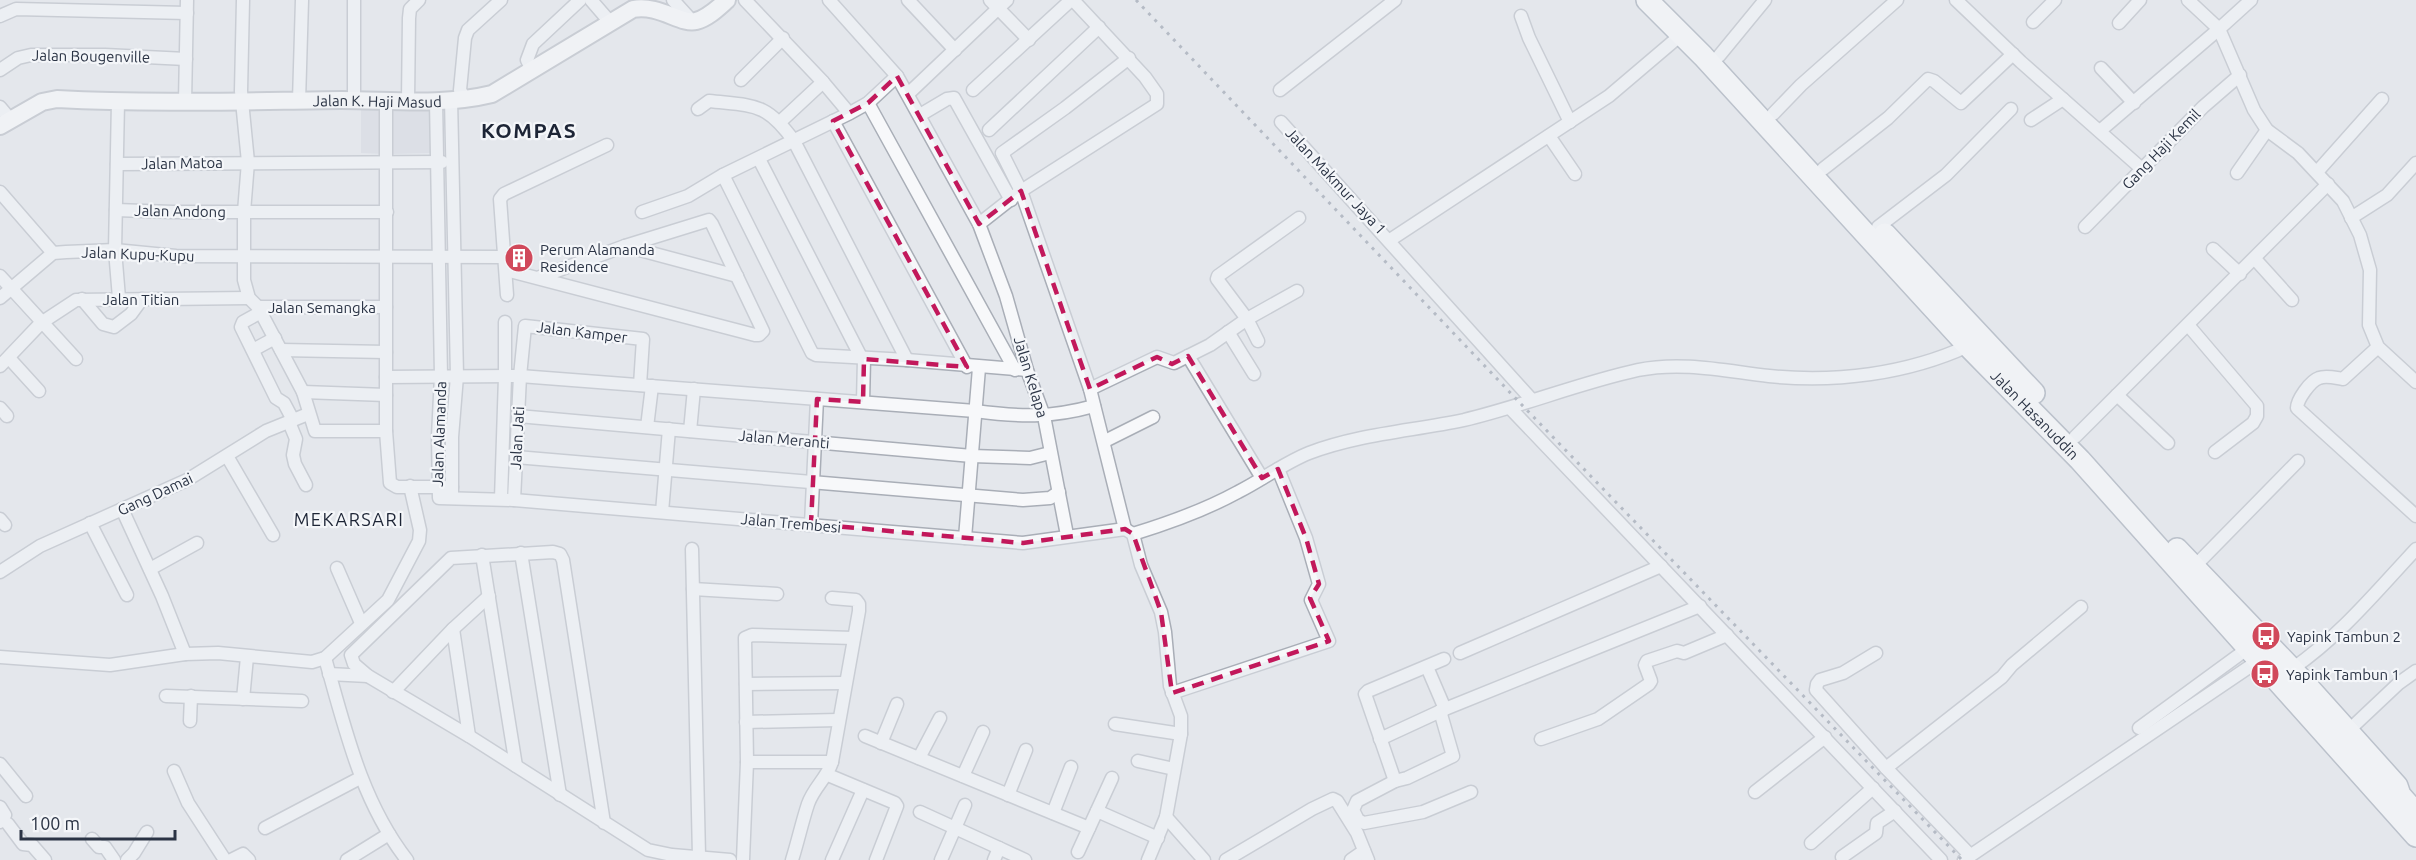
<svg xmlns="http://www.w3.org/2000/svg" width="2416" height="860" font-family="Ubuntu,sans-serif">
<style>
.built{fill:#d2d6de}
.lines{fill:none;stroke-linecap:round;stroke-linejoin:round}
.street-casing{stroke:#a9aeb7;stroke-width:15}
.secondary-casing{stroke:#a9aeb7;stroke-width:20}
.highway-casing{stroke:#8b94a3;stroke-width:24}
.street{stroke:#f7f8fa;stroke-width:12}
.secondary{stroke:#fff;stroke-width:16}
.highway{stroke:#fff;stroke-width:21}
.rail{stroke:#7d8696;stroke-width:3;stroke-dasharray:3 6;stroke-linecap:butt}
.marked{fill:none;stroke:#c2185b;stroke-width:4.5;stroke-dasharray:12 8;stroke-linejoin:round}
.labels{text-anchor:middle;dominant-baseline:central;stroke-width:4.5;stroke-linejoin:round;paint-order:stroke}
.street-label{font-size:15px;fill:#2b3445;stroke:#f4f6f9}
.poi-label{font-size:15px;fill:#2b3445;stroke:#f4f6f9;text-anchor:start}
.quarter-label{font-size:18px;letter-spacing:1.5px;fill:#1d2536;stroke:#f4f6f9}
.district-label{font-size:21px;font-weight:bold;letter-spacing:1.5px;fill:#1d2536;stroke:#f4f6f9}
</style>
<rect width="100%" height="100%" fill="#e4e7ec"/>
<!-- built -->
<g class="built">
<polygon points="361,109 384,110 383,154 361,153"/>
<polygon points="392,110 432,111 432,153 392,154"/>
</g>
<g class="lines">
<!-- street casing -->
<g class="street-casing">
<g id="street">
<polyline points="243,0 241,91 248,162 244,212 244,280 249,298 258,307 303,392 315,431 386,431"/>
<polyline points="354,0 354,100"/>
<polyline points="591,0 610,22"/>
<polyline points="673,0 693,22"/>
<polyline points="745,0 823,82 849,113"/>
<polyline points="829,0 897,76 979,224 1006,296 1027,370 1044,416 1067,535"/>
<polyline points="908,0 955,50"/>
<polyline points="990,0 1029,40"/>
<polyline points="1956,0 2021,62 2142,169"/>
<polyline points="2188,0 2219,29 2254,110 2267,130 2298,153 2343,201 2360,235 2370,270 2369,325 2378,347 2416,382"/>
<polyline points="0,16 16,9 187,13"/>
<polyline points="1521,16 1529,38 1570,122"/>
<polyline points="2033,22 2055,0"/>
<polyline points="2119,23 2140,0"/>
<polyline points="1719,56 1765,0"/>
<polyline points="2101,68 2134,103"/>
<polyline points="0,70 18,58 31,55 105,55 186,59"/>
<polyline points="532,70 527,60 533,44 580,0"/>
<polyline points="741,80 783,38"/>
<polyline points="973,90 1071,0"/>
<polyline points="1280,90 1395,0"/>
<polyline points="908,94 1007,0"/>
<polyline points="451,99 457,376 452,437 452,494"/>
<polyline points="465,99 460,90 465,38 468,30 501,0"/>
<polyline points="386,100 386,431 390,483 397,487 452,487"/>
<polyline points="299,101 302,0"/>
<polyline points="408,101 409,18 410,9 419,0"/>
<polyline points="436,101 441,376 438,436 439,498 514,500 1023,543 1125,529 1133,534 1141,565 1161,612 1165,632 1170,686 1181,716 1181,734 1166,817 1148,860"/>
<polyline points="118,102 115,250 119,298"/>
<polyline points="185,102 187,0"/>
<polyline points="868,103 1015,370"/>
<polyline points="0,107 10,119"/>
<path d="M698,109L709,101C754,106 766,102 794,141L907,360"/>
<polyline points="1773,114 1801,85 1897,0"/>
<polyline points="920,115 947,99 954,98 1011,200"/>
<polyline points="2031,120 2063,99"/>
<polyline points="833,121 967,367"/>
<polyline points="780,122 823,82"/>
<polyline points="1281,122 1532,400"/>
<polyline points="989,130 1099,27"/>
<polyline points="2101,130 2219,29 2251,0"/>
<polyline points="1549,136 1575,174"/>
<polyline points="759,159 862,359"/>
<polyline points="117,164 442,162"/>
<polyline points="1823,169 1888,118 1928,79 1934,81 1961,103 2013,54"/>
<polyline points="2317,172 2382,99"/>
<polyline points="2237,173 2267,130"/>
<polyline points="723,175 812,353 816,355 907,360 1027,370"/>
<polyline points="0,192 53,253"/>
<polyline points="116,210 173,212 387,212"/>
<polyline points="642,212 688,196 723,175 850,113 868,103 897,76"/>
<polyline points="2351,218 2387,195 2416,163"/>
<polyline points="979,224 1021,191 1157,104 1157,94 1145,77 1073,0"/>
<polyline points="1878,227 1946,175 2011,109"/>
<polyline points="2085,227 2203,107 2240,75"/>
<polyline points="1390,240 1609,96 1682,34"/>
<polyline points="625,246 737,276"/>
<polyline points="2213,249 2240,274"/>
<polyline points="2255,259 2292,300"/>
<polyline points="506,270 755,335 759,335 763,331 712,224 709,220 625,246 540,277"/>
<polyline points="0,276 76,359"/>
<polyline points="507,295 500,199 504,194 607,145"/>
<polyline points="0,298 53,253 66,252 115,250 176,256 504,257"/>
<polyline points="82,299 103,324 114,327 131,314 142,299"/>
<polyline points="258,307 386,307"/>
<polyline points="261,312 243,322 241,327 276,398 284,403 293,420"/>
<polyline points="2188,325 2257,406 2257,416 2253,423 2215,452"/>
<polyline points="1228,332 1254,374"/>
<polyline points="1258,341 1247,319 1217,279 1218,276 1299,218"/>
<path d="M2378,347L2343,379C2336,378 2326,375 2319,378C2310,381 2297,400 2297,408L2416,516"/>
<polyline points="253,350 275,338"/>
<polyline points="281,350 386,352"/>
<polyline points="1188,356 1262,478"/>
<polyline points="9,358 39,391"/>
<polyline points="0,366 41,323 76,300 249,298"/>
<path d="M386,377L520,376L975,411C1019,417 1051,418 1094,406"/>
<polyline points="1090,389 1157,357 1174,363 1210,345 1247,319 1297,291"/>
<polyline points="303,392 386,395"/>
<polyline points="2117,395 2168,443"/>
<polyline points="863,402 864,359"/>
<polyline points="0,408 7,416"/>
<polyline points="1510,408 1941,860"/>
<polyline points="518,416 972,456 1030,458 1050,453"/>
<polyline points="289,422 296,439 293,455 295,464 306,485"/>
<polyline points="647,427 652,386"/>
<polyline points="690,431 694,389"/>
<polyline points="2075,437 2328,184"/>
<polyline points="1105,441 1153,417"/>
<polyline points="227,456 273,535"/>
<polyline points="516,457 1023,500 1050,498 1059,492"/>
<polyline points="501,499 505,377 505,322"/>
<polyline points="514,500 520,376 525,326 643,339 640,385"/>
<polyline points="122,509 162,596 185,654"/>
<polyline points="662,512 669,429"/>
<polyline points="0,519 5,525"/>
<polyline points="90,523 127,595"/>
<polyline points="811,524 817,399"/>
<polyline points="1125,529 1090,389 1021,191 1002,153 1065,108 1129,58"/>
<path d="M1133,534C1169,523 1205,510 1238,492C1262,480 1284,463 1309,453C1359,434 1412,431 1464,420C1523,406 1579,383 1638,370C1682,361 1725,371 1769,376C1835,383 1907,374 1968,346"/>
<polyline points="965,538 979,368"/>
<polyline points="692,549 699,856"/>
<polyline points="521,553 560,795"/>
<polyline points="482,555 516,766"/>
<polyline points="2194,567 2298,461"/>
<polyline points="337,568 361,623"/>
<polyline points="150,569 197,543"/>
<polyline points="0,572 40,546 187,480 266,431 308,414"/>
<polyline points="693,589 777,594"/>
<polyline points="453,629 469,736"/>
<polyline points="1460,653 1661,566"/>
<polyline points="1876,653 1843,673 1820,680 1817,684 1816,690 1886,768 1970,855"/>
<polyline points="0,657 110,665 185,654 218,653 312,662 325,658 388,600 419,541 420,530 410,486"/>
<path d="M325,658C345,728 361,801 407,860"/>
<polyline points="1427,667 1445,709"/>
<path d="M2292,669C2340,636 2376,592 2416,549"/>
<polyline points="329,674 368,676"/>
<polyline points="746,684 845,683"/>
<polyline points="393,692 453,629 489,596"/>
<polyline points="1172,693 1329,641 1311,600 1319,584 1306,538 1278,469"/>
<polyline points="166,696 302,701"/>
<polyline points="243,699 247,657"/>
<polyline points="1440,711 1453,756 1407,778 1395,781 1365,694 1368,691 1444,659"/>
<polyline points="190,721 191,696"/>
<polyline points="746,722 838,720"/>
<polyline points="1115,724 1181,734"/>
<polyline points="2139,728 2247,649"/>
<polyline points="2347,732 2399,683 2416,671"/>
<polyline points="865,736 1089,828"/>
<polyline points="1380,739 1445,709 1700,606"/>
<polyline points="1541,739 1598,719 1649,684 1651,681 1645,665 1647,661 1677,651 1684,653 1727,635"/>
<polyline points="881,743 897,704"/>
<polyline points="919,758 940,718"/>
<polyline points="1138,761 1174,769"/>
<polyline points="747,762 832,762"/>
<polyline points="0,764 26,796"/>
<polyline points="1886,768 2002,677 2012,665 2081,607"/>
<polyline points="174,771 188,803 225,860"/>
<polyline points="828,775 895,803 897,806 876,860"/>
<polyline points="963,776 983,732"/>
<polyline points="1395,781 1357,801 1353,810 1358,820 1364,823 1423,812 1471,792"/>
<polyline points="1755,792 1825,737"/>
<polyline points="1008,795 1026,750"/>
<polyline points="0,807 5,815 0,822"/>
<polyline points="1097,811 1158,838"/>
<polyline points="920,812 999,848"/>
<polyline points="1053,813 1071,767"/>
<polyline points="1166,817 1204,860"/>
<polyline points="604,823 563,560 560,554 553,552 451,558 351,655 354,664 368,676 469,736 648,850 672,855 730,860"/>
<polyline points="8,824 23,844 32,845 45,860"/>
<polyline points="265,828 360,778"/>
<polyline points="92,839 99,847 105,847 114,860"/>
<polyline points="1811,843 1873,788"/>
<polyline points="1078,852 1112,778"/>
<polyline points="1842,857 1876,833 1877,823 1895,811"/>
<polyline points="127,860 134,853 147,832"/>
<polyline points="231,860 243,854 249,860"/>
<polyline points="347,860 389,834"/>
<polyline points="743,860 747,762 745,638 752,635 853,638"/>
<path d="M792,860C798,841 802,822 808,804C814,787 827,778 832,762L859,611V604L856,600L832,598"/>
<polyline points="832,860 863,790"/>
<polyline points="941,860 965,805"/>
<polyline points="994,860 999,848 1025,860"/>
<polyline points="1226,860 1312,809 1333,799 1337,801 1357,833 1368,860"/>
<polyline points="1351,860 1364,851"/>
<polyline points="1964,860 2258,661"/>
</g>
</g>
<!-- secondary casing -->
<g class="secondary-casing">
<g id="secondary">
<path id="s1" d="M0,126L42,102L57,99C151,104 246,101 341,100C391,100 443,106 492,94L633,9C659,4 681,25 696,21C708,18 718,8 727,0"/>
</g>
</g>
<!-- highway casing -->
<g class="highway-casing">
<g id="highway">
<path id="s2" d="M1647,0L1703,56L1968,346L2080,460L2416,836"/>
<polyline points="1885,234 2034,393"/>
<polyline points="2177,549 2292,669 2397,786 2400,795 2416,813"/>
</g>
</g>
<!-- street -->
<use href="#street" class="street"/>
<!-- secondary -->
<use href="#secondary" class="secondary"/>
<!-- highway -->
<use href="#highway" class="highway"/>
<!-- rail -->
<polyline class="rail" points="1136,0 1521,404 1962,860"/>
</g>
<!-- marked area -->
<path d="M0 0H2416V860H0ZM897,76L979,224L1021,191L1090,389L1157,357L1172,364L1188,356L1262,478L1278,469L1306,538L1319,584L1310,598L1329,641L1172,693L1161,612L1133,534L1125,529L1023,543L811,524L817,399L863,402L864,359L967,367L833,121L868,103Z" fill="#e4e7ec" fill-opacity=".55" fill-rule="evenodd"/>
<path class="marked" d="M897,76L979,224L1021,191L1090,389L1157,357L1172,364L1188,356L1262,478L1278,469L1306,538L1319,584L1310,598L1329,641L1172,693L1161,612L1133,534L1125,529L1023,543L811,524L817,399L863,402L864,359L967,367L833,121L868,103Z"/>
<!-- icons -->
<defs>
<g id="building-disc" transform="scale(1.5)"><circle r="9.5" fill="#d1495b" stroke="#f4f6f9"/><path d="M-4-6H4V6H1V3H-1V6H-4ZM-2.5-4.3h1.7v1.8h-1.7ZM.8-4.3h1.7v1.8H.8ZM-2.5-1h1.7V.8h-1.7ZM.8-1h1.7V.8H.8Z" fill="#fff"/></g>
<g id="bus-disc" transform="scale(1.5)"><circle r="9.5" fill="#d1495b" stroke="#f4f6f9"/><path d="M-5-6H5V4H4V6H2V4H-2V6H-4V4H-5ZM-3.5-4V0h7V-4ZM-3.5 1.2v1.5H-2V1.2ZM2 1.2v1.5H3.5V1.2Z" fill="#fff"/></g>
</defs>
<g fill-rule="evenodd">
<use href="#building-disc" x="519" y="258"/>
<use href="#bus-disc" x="2266" y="636"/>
<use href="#bus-disc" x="2265" y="674"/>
</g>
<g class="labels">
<!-- street labels -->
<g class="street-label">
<text transform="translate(91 56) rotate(1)">Jalan Bougenville</text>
<text stroke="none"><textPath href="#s1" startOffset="384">Jalan K. Haji Masud</textPath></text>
<text transform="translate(2161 149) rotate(-46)">Gang Haji Kemil</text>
<text transform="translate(182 163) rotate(-1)">Jalan Matoa</text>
<text transform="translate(1336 181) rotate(47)">Jalan Makmur Jaya 1</text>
<text transform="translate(180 211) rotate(1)">Jalan Andong</text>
<text transform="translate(138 254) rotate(2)">Jalan Kupu-Kupu</text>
<text x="141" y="299">Jalan Titian</text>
<text x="322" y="307">Jalan Semangka</text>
<text transform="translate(582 332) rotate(7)">Jalan Kamper</text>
<text transform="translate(1031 377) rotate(73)">Jalan Kelapa</text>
<text stroke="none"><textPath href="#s2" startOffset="568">Jalan Hasanuddin</textPath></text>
<text transform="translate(439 434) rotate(-88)">Jalan Alamanda</text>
<text transform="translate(517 438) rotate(-87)">Jalan Jati</text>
<text transform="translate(784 439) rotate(5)">Jalan Meranti</text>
<text transform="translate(155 494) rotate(-25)">Gang Damai</text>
<text transform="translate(791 523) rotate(5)">Jalan Trembesi</text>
</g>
<!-- poi labels -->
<g class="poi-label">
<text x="540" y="249">Perum Alamanda<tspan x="540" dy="17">Residence</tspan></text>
<text x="2287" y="636">Yapink Tambun 2</text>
<text x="2286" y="674">Yapink Tambun 1</text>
</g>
<!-- quarter labels -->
<g class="quarter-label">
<text x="349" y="519">MEKARSARI</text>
</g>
<!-- district labels -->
<g class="district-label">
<text x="529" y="130">KOMPAS</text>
</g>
</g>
<!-- scale -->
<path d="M21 830v9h154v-9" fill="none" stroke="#2b3445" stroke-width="3"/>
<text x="30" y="830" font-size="18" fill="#2b3445" stroke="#f4f6f9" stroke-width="4.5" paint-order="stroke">100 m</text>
</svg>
